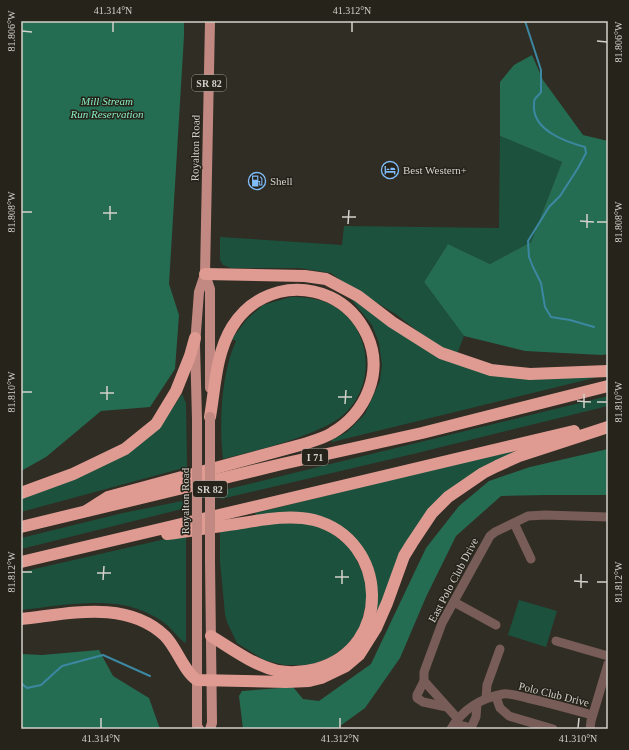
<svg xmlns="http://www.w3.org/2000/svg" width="629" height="750" font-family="Georgia,serif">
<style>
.green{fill:#1c523d}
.forest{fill:#256d52}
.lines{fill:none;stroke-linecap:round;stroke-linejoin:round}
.stream{stroke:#3c87a1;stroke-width:2}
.minor{stroke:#785c58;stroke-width:9}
.major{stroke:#c28982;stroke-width:10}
.highway{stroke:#df9b92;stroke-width:12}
.major-bridge{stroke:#c28982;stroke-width:10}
.ticks{fill:none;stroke:#d3d1cb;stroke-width:1.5}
.labels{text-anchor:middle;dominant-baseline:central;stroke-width:3;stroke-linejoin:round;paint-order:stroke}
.shield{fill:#26231a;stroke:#9f9d96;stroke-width:1}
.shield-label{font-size:10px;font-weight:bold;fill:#d3d1cb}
.park-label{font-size:11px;font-style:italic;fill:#86ebc0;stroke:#26231a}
.street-label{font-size:11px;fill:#d3d1cb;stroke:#26231a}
.poi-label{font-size:11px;fill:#d3d1cb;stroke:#26231a;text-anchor:start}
.neatline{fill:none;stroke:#d3d1cb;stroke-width:1.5}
.ticks-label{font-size:10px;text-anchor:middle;fill:#d3d1cb}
</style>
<rect width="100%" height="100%" fill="#302d24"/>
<!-- green -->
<g class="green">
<polygon points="500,136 562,162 531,242 490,264 448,244 424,282 464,336 457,354 434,344 397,315 346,284 331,273 299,268 231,268 223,265 220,260 220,237 342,245 344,226 499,228"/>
<path d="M291,297C307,297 326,299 340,310C373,335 375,389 342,416C332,424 322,428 310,433C281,445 253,451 223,459C219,424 221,373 236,341L232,339L247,319L263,305Z"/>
<polygon points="350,298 352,298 456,362 606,375 332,442 332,440 347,432 365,414 380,381 382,365 379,343 372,325"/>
<polygon points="182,394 186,403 187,467 21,512 21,497 49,487 166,418"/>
<polygon points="608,396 608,406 413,454 221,499 220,491"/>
<path d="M513,450L514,454L430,510L372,627C381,591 380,563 352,537C342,527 331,520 318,517C312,516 305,517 299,517C285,516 270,516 256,515L255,513Z"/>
<polygon points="187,500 186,508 21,549 21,538 123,513"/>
<polygon points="290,521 323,527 350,547 366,579 368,596 360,628 346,646 331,657 316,663 305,665 284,665 264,660 237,643 227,622 225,614 220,561 220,528"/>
<path d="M186,536V643C180,640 176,634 171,629C164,621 152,615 143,611C108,596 58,606 21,610V572L170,538Z"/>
<polygon points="519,600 557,611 546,647 508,635"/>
</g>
<!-- forest -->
<g class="forest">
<polygon points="21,21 184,21 184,36 169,284 179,315 175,369 150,407 101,411 46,457 21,471"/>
<polygon points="532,55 543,80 583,135 608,141 608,354 602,355 525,351 464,336 424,282 448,244 490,264 531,242 562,162 500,136 500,82 514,65"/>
<polygon points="608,449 608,495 545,495 501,496 456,536 426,597 400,658 365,708 336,729 243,729 239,696 242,691 293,687 303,699 319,701 371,664 426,548 459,506 489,481 530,467"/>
<polygon points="99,650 113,676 149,698 160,729 21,729 21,654 42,655"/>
</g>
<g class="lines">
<!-- stream -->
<g class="stream">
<path d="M525,21L541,70V92C540,94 536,97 535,99C534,100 534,104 534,105C532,130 566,142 585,147L586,153L578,168L560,196L549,207L528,241L529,257L533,267L541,283L545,307L551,317L570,320L594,327"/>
<polyline points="21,683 27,688 41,685 62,666 103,655 150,676"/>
</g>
<!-- minor -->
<g class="minor">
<polyline points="514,523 531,559"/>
<polyline points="454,602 496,625"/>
<polyline points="556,641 608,656"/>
<polyline points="424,681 417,695 417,698 423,702 447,707"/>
<polyline points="496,697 500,708 509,716 553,729"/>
<polyline points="486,698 487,685 500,649"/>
<polyline points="458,719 424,681 424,672 442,623 490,536 495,532 528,516 545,515 608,517"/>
<polyline points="454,724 471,728 476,717 477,704"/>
<path d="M451,729C462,710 481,698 503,694C510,693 520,696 527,698C549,703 571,709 592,715"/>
<polyline points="590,729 591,721 608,664"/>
</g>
<!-- major -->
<g class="major">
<polyline points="205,274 210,289 210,388"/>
<polyline points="197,419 195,345 199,292 205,274 210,21"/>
<polyline points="210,561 212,723 210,729"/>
<polyline points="197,562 197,726 199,729"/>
</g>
<!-- highway -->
<g class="highway">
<polyline points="205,274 305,276 326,279 358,296 392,322 441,353 491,370 530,374 608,371"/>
<polyline points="21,493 73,474 125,449 156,424 176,391 190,356 195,338"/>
<path d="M86,511L108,497L304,444C313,441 324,438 332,433C366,413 384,372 367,335C359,318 347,305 330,297C314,290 296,288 279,292C260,297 243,309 232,327C216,353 215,388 210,417"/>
<polyline points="21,527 282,464 422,433 608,386"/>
<path d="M167,534C190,531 213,527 236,524C261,520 289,514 314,520C389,540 393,648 316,669C304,672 290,673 278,671C253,665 232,649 211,636"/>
<polyline points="21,562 574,431"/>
<path d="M21,619C69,614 126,599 165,636C177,648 184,672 197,680L286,682L309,681L321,678L346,666L359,655L376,628L387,603L404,556L412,543L432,513L448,497L483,473L497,466L519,456L608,427"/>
</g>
<!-- major-bridge -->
<g class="major-bridge">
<polyline points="197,419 197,562"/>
<polyline points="210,561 210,417"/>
</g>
</g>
<!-- ticks -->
<path class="ticks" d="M22,31L32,32M113,32V22M352,32V22M597,41L607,42M22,212H32M103,213H117M342,217H356M110,220V206M580,221L594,222M597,222H607M348,224L349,210M587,228V214M22,392H32M100,393H114M338,397H352M107,400V386M577,401L591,402M597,402H607M345,404L346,390M584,408V394M22,572H32M97,573H111M335,577H349M103,580L104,566M574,581L588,582M597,582H607M342,584V570M581,588V574M101,728V718M340,728V718M578,728L579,718"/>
<!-- icons -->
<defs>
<g id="hotel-ring" transform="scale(0.9)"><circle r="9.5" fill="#26231a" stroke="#80bdfa" stroke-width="1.5"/><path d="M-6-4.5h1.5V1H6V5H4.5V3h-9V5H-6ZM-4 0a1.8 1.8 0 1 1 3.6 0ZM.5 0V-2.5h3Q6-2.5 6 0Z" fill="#80bdfa"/></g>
<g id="fuel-ring" transform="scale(0.9)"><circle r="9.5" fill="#26231a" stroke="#80bdfa" stroke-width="1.5"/><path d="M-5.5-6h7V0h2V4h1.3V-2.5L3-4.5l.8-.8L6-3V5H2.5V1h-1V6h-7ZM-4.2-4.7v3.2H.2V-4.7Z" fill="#80bdfa"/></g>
</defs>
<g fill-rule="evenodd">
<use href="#hotel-ring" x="390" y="170"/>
<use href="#fuel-ring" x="257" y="181"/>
</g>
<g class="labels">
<!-- shield labels -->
<g class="shield">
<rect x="192" y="75" width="34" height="16" rx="3"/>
<rect x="302" y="449" width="26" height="16" rx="3"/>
<rect x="193" y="481" width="34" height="16" rx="3"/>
</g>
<g class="shield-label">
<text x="209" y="83">SR 82</text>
<text x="315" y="457">I 71</text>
<text x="210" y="489">SR 82</text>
</g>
<!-- park labels -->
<g class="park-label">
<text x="107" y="101">Mill Stream<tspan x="107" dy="13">Run Reservation</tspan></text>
</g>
<!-- street labels -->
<g class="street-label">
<text transform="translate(195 148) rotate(-89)">Royalton Road</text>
<text transform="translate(185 501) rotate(-90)">Royalton Road</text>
<text transform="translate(453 580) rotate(-62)">East Polo Club Drive</text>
<text transform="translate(554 694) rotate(14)">Polo Club Drive</text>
</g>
<!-- poi labels -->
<g class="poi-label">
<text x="403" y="170">Best Western+</text>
<text x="270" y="181">Shell</text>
</g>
</g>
<!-- border -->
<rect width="629" height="750" fill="none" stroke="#26231a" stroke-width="44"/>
<rect x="22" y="22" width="585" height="706" class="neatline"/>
<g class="ticks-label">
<text x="113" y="14">41.314°N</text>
<text x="352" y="14">41.312°N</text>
<text transform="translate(11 31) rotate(-90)" y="4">81.806°W</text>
<text transform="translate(618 42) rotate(-90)" y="4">81.806°W</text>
<text transform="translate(11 212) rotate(-90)" y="4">81.808°W</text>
<text transform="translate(618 222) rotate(-90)" y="4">81.808°W</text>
<text transform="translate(11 392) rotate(-90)" y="4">81.810°W</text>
<text transform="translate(618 402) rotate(-90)" y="4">81.810°W</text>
<text transform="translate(11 572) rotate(-90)" y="4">81.812°W</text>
<text transform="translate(618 582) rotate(-90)" y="4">81.812°W</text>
<text x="101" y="742">41.314°N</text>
<text x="340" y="742">41.312°N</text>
<text x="578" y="742">41.310°N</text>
</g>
</svg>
